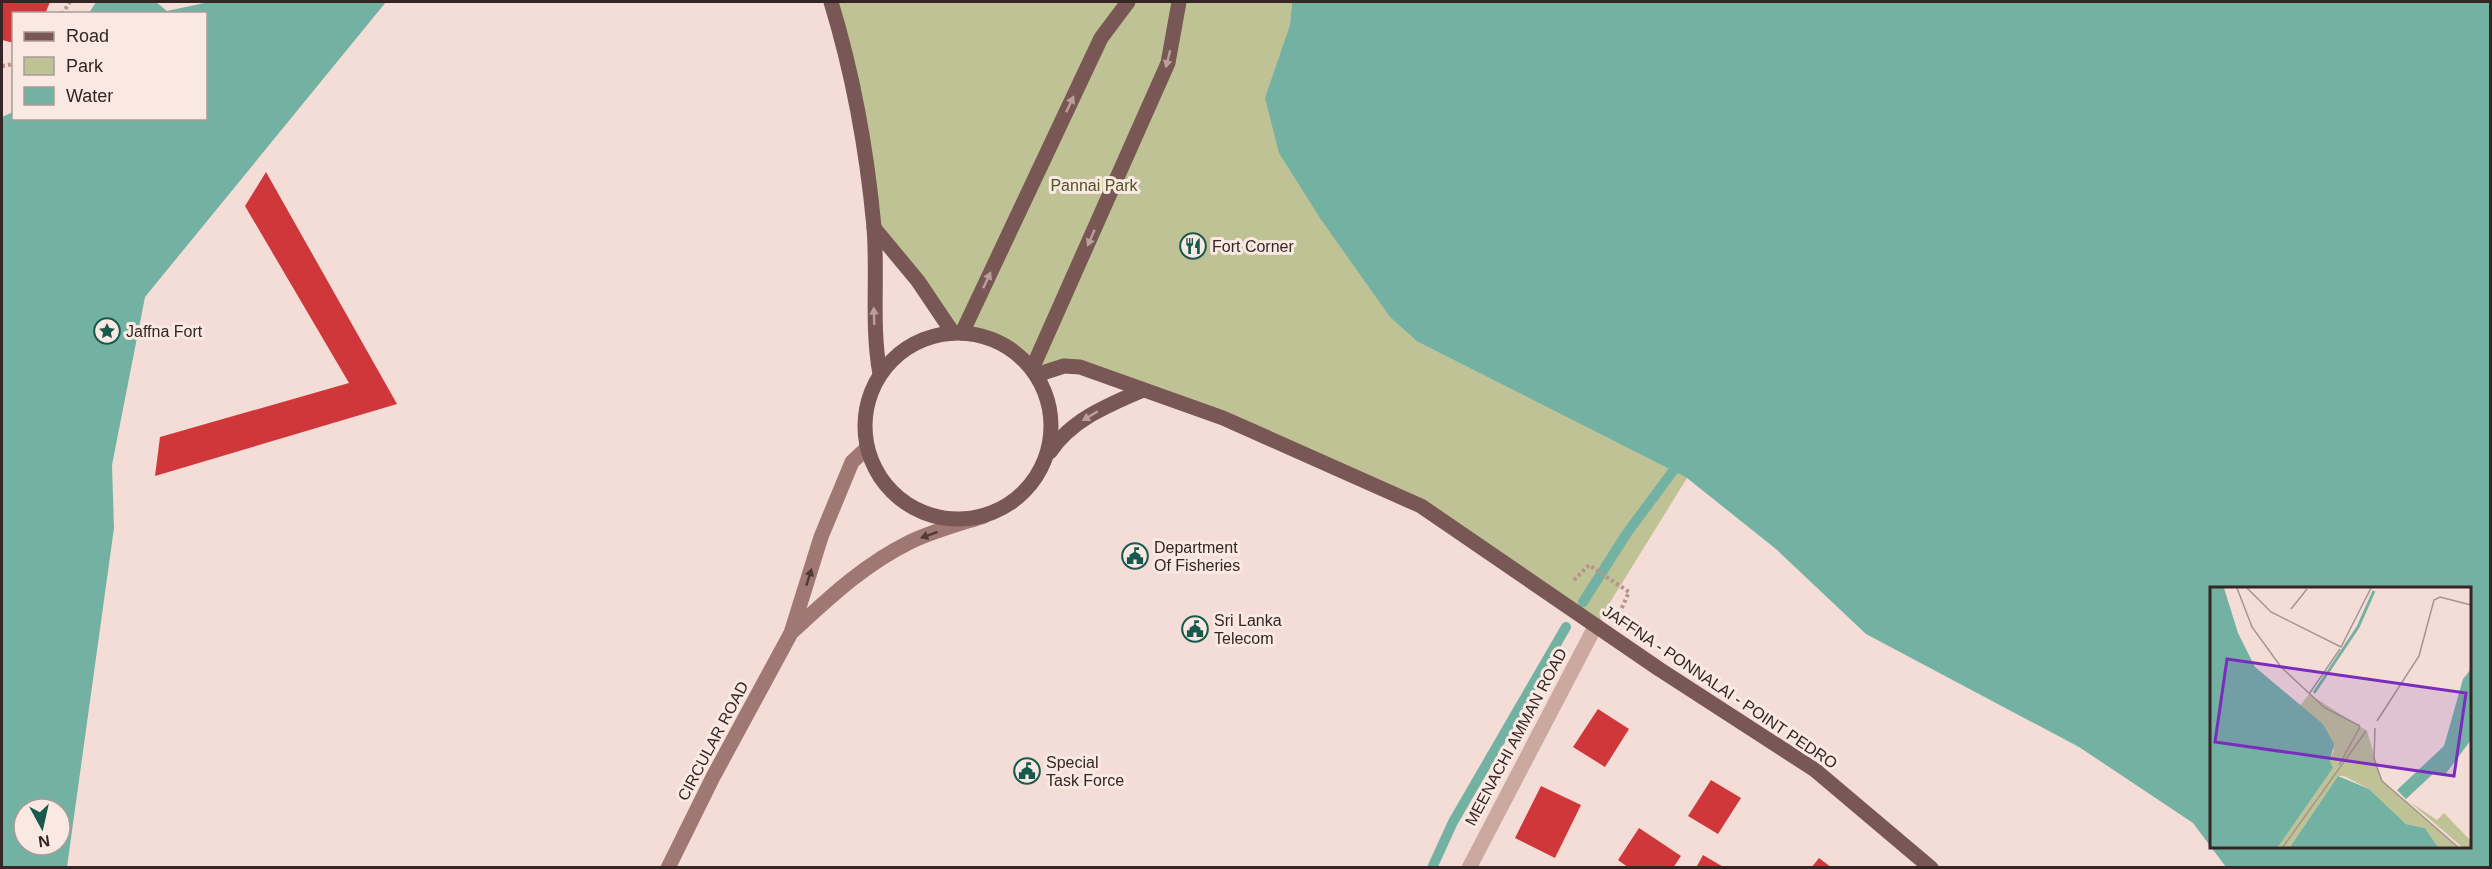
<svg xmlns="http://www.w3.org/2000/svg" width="2492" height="869" font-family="Helvetica,sans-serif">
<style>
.green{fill:#bfc295}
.water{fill:#73b2a3;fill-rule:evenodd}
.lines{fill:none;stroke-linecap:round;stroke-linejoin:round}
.stream{stroke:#73b2a3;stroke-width:10}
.building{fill:#d0373a}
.path{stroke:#b7938b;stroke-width:4;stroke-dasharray:3 3;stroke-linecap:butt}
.street{stroke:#cba9a1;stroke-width:15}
.secondary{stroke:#9f7773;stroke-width:15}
.primary{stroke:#785754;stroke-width:15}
.oneway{fill:#b9a09b}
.oneway2{fill:#503a38}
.labels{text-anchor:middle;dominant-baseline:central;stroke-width:6;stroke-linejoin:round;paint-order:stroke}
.park-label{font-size:16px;fill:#505526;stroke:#fae9e2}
.poi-label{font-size:16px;fill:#352524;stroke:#fae9e2;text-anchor:start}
.street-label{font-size:16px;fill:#352524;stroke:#fae9e2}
.inset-river{fill:none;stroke:#73b2a3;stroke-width:3}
.inset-road{fill:none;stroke:#a7938f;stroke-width:1.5}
.view{fill:#7b2cbf;fill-opacity:0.15;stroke:#7b2cbf;stroke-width:3}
.inset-edge{fill:none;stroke:#352524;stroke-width:3}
</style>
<rect width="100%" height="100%" fill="#f3ddd6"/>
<!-- green -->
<polygon class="green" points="831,2 1292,2 1290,25 1418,342 1687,478 1596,625 1421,506 1080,367 1032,369 1008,347 990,338 962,333 874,228"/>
<!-- water -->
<g class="water">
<path d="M96,2H156L167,11L209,2H386L145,297L112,465L114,528L67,867H2V117L13,112L14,118H206V14L89,13ZM24,809H60V845H24Z"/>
<path d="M1292,2H2490V867H2226L2193,823L2079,747L1866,634L1776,549L1687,478L1418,342L1390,317L1320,218L1279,153L1265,98L1290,25ZM2212,588H2470V846H2212Z"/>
</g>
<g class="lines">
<!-- stream -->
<g class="stream">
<polyline points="1583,602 1627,533 1673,471"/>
<polyline points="1432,868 1453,822 1566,627"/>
</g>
</g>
<!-- building -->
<g class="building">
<polygon points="2,2 50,2 45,14 14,14 14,43 2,40"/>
<polygon points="266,172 397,404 155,476 160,437 349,383 245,206"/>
<polygon points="1598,709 1629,729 1605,767 1573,747"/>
<polygon points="1711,780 1741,798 1718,834 1688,816"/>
<polygon points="1541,786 1581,805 1555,858 1515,838"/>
<polygon points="1639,828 1681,856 1673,868 1629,868 1618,860"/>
<polygon points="1703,855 1725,868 1696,868"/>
<polygon points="1819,858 1832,868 1811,868"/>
</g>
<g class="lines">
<!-- path -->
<g class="path">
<polyline points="62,14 70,2"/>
<polyline points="2,66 14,64"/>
<polyline points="1574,580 1589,565 1629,592 1620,612"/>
</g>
<!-- street -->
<polyline class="street" points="1469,868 1596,625"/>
<!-- secondary -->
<g class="secondary">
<path d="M793,631C830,597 865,564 910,542C933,531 959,524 984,516"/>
<polyline points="668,868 713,777 791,633 821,537 852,462 867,448"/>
</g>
<!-- primary -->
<g class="primary">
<path d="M831,2C853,74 867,152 874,227C878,277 871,325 880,374"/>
<polyline points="874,228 918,281 953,333"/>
<polyline points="962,333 1101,38 1128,2"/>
<circle cx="958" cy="426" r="93"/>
<polyline points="1032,369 1168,63 1179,2"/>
<polyline points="1036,375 1064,366 1080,367 1223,418 1421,506 1659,669 1815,770 1931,868"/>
<path d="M1050,452C1071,420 1108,405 1143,390"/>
</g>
</g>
<!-- one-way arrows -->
<defs><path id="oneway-solid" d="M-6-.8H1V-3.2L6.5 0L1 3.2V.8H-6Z" transform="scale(1.5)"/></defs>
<g class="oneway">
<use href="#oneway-solid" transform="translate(1168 59) rotate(104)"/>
<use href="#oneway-solid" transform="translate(1070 104) rotate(-65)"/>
<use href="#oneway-solid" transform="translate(1091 238) rotate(114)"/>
<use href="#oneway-solid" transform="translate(987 280) rotate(-65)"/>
<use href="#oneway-solid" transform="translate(874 316) rotate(-92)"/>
<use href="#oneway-solid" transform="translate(1090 416) rotate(149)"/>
</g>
<g class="oneway2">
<use href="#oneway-solid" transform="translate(929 535) rotate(160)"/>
<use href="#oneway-solid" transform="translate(809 577) rotate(-73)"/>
</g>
<!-- icons -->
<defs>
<g id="restaurant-ring" transform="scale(1.35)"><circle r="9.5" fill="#fae9e2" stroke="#17594c" stroke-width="1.5"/><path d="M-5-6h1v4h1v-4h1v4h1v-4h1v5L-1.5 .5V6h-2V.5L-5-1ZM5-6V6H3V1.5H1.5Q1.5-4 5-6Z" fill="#17594c"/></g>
<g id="sight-ring" transform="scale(1.35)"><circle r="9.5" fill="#fae9e2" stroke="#17594c" stroke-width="1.5"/><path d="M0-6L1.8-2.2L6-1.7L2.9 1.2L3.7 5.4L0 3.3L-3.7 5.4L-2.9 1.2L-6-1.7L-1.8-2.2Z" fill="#17594c"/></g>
<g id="civic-ring" transform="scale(1.35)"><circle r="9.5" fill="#fae9e2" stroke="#17594c" stroke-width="1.5"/><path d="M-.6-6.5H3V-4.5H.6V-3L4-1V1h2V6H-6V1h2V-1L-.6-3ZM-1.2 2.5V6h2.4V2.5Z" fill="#17594c"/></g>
</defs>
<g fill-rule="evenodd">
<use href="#restaurant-ring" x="1193" y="246"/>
<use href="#sight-ring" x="107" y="331"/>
<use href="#civic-ring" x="1135" y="556"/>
<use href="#civic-ring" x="1195" y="629"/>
<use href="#civic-ring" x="1027" y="771"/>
</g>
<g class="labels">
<!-- park labels -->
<g class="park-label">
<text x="1094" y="185">Pannai Park</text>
</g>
<!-- poi labels -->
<g class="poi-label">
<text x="1212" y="246">Fort Corner</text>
<text x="126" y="331">Jaffna Fort</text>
<text x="1154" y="547">Department<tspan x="1154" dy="18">Of Fisheries</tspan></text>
<text x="1214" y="620">Sri Lanka<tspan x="1214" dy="18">Telecom</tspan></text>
<text x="1046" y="762">Special<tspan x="1046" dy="18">Task Force</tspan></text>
</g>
<!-- street labels -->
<g class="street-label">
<text transform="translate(1720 687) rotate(34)">JAFFNA - PONNALAI - POINT PEDRO</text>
<text transform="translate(1516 737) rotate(-62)">MEENACHI AMMAN ROAD</text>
<text transform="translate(713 741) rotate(-62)">CIRCULAR ROAD</text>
</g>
</g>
<!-- overview -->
<g transform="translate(2210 587)">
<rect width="261" height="261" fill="#f3ddd6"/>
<path d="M99,107L157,144L172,194L248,260H228L215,241L196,237L159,202L134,189H128L80,260H68L123,181L120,173L124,163L113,137L89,120ZM200,215L227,233L234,226L261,254V260H252Z" fill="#bfc295"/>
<path d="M0,1H14L28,46L45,80L113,137L124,157L120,173L123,181L68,260H0ZM261,82V153L234,189L224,186L196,212L187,203L234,159L253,92ZM128,189L159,202L196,237L215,241L228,260H80Z" fill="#73b2a3"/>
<path class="inset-river" d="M104,106L148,40L164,4"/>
<path class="inset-road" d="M27,1L42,40L71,80L115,121L150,139M37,1L61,25L131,60L161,1M81,22L97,2M99,107L130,62M167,134L209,69L224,13L230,10L261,18M165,141L164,172L172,194L248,260M129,178L150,140M73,260L156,144"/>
<path class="view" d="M17,72L256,106L244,189L5,155Z"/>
<rect width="261" height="261" class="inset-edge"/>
</g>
<!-- border -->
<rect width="2492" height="869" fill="none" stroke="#352524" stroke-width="6"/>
<!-- legend -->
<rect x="12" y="12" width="195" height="108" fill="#fae9e2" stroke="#ab9b96" stroke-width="1.5"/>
<rect x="24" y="32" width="30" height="9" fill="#785754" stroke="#ab9b96" stroke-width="1.5"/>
<text x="66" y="42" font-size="18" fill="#352524">Road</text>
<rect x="24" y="57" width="30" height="18" fill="#bfc295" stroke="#ab9b96" stroke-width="1.5"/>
<text x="66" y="72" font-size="18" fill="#352524">Park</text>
<rect x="24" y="87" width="30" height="18" fill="#73b2a3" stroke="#ab9b96" stroke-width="1.5"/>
<text x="66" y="102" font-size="18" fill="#352524">Water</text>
<!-- north arrow -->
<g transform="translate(42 827) rotate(172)"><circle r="28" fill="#fae9e2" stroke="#ab9b96" stroke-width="1.5"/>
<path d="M0-4.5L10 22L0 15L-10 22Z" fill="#17594c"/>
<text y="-9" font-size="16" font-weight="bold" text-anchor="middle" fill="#352524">N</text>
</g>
</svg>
